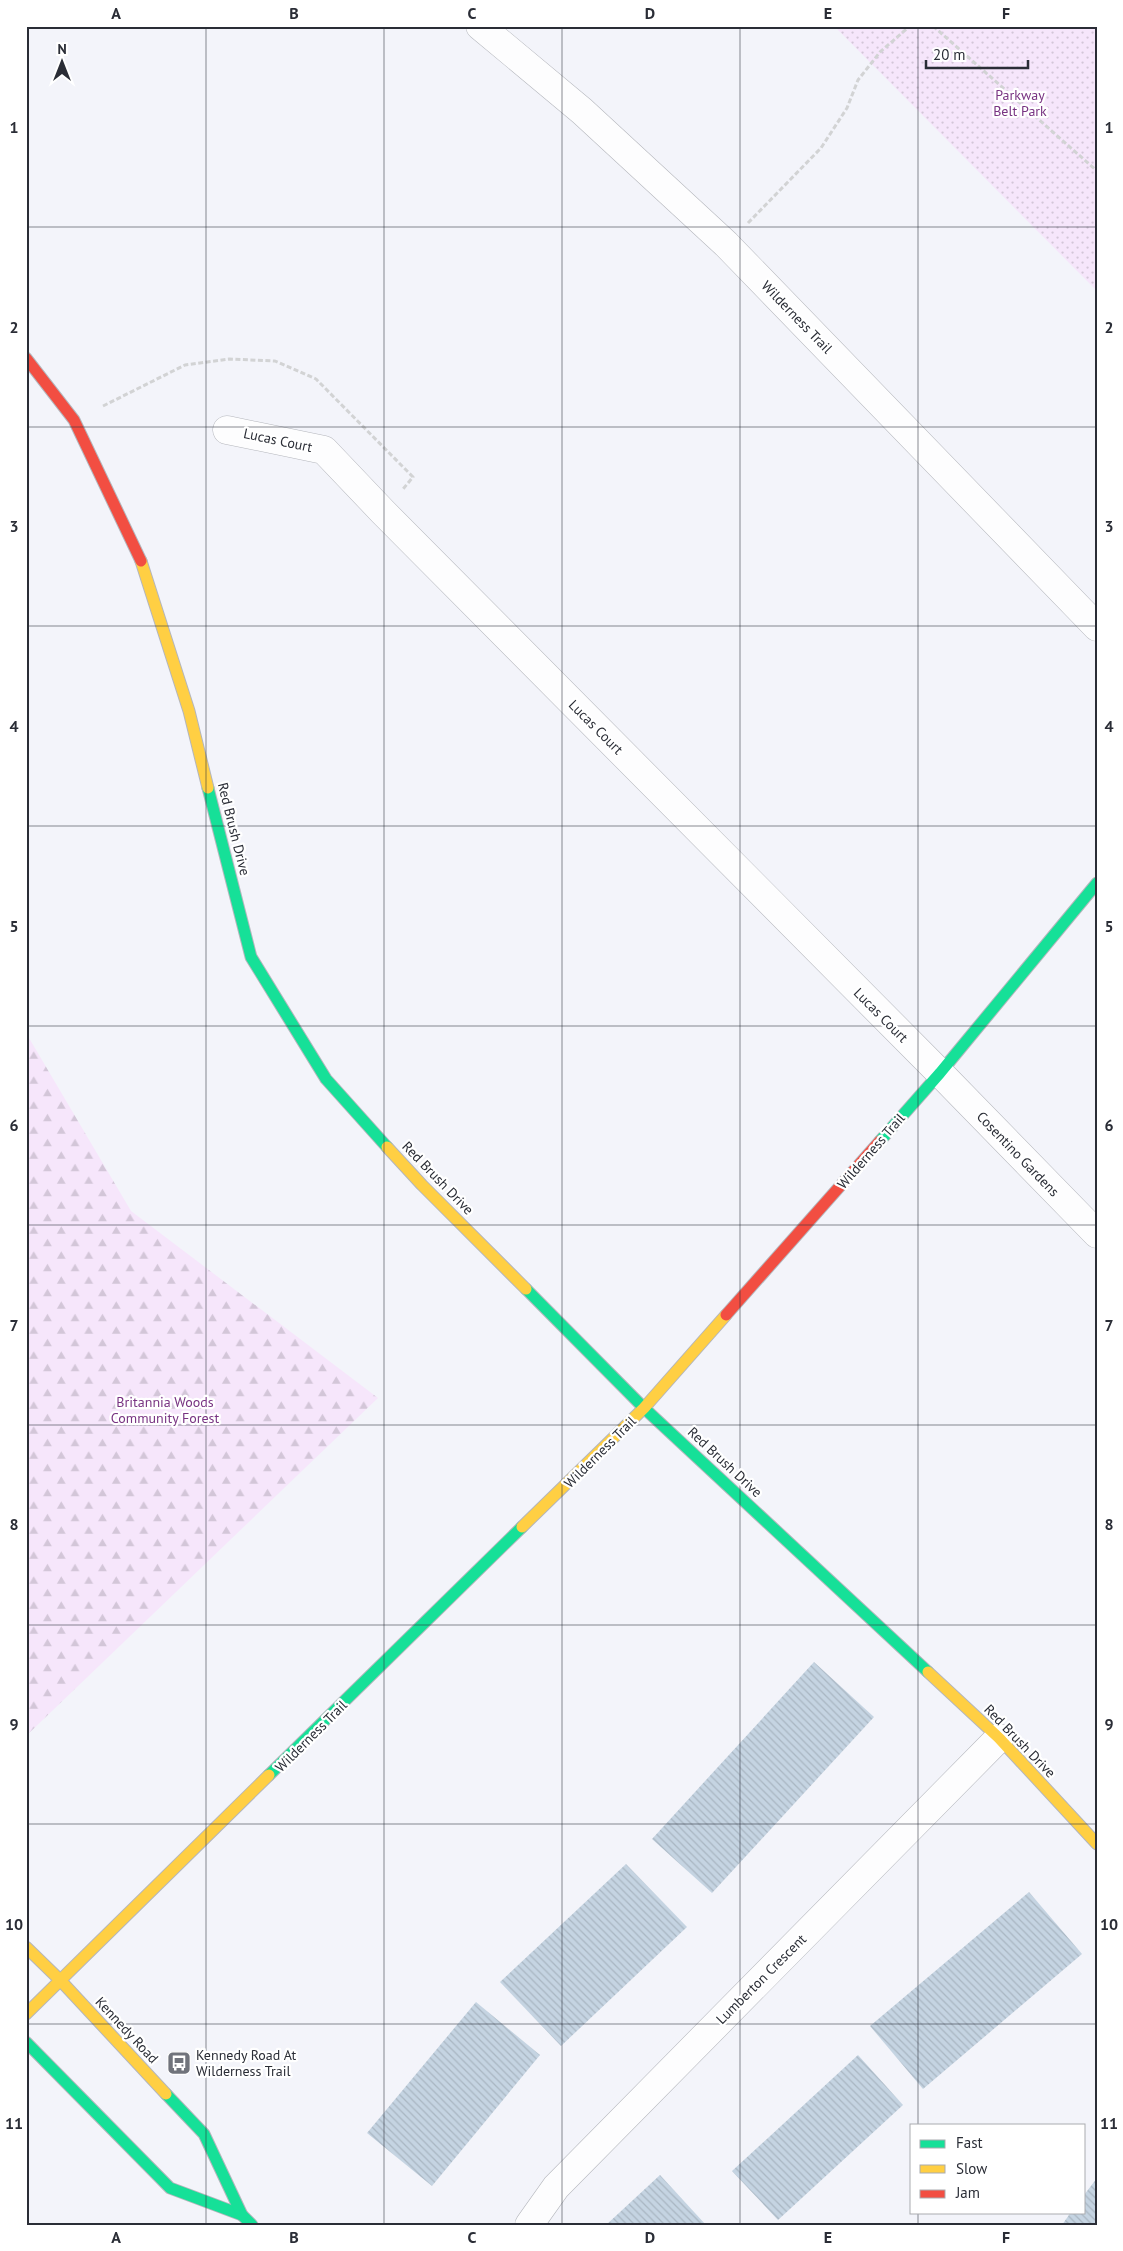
<svg xmlns="http://www.w3.org/2000/svg" width="1123" height="2251" font-family="'PT Sans',sans-serif">
<style>
.grass{fill:url(#grass-dots)}
.forest{fill:url(#forest-firs)}
.building{fill:url(#building-back-hatch)}
.lines{fill:none;stroke-linecap:round;stroke-linejoin:round}
.street-casing{stroke:#b4b6bc;stroke-width:29}
.fast-casing{stroke:#b4b6bc;stroke-width:13}
.slow-casing{stroke:#b4b6bc;stroke-width:13}
.jam-casing{stroke:#b4b6bc;stroke-width:13}
.path{stroke:#d2d3d4;stroke-width:3;stroke-dasharray:5 2.5;stroke-linecap:butt}
.street{stroke:#fdfdfe;stroke-width:28}
.fast{stroke:#16e098;stroke-width:11}
.slow{stroke:#ffcf43;stroke-width:11}
.jam{stroke:#f24e42;stroke-width:11}
.grid{fill:none;stroke:#2a2d36;stroke-width:1;stroke-opacity:0.55}
.labels{text-anchor:middle;dominant-baseline:central;stroke-width:4.5;stroke-linejoin:round;paint-order:stroke}
.park-label{font-size:14px;fill:#783382;stroke:#fff}
.street-label{font-size:14px;fill:#2a2d36;stroke:#fff}
.poi-label{font-size:14px;fill:#2a2d36;stroke:#fff;text-anchor:start}
.neatline{fill:none;stroke:#2a2d36;stroke-width:2}
.grid-label{font-size:16px;text-anchor:middle;font-weight:bold;fill:#2a2d36}
</style>
<defs>
<pattern id="grass-dots" width="8" height="8" patternUnits="userSpaceOnUse" patternTransform="scale(1.25)"><rect width="8" height="8" fill="#f6e6fb"/><path d="M2 2h.1M6 6h.1" fill="none" stroke="#d3c6d8" stroke-width="1.8" stroke-linecap="round"/></pattern>
<pattern id="forest-firs" width="22" height="20" patternUnits="userSpaceOnUse" patternTransform="scale(1.25)"><rect width="22" height="20" fill="#f6e6fb"/><path d="M5 1l3.5 6h-7zM16 11l3.5 6h-7z" fill="#d3c6d8"/></pattern>
<pattern id="building-back-hatch" width="6" height="6" patternUnits="userSpaceOnUse" patternTransform="scale(1.25)"><rect width="6" height="6" fill="#c5d4e2"/><path d="M-1 5l2 2M0 0l6 6M5-1l2 2" fill="none" stroke="#a9b6c2"/></pattern>
</defs>
<rect width="100%" height="100%" fill="#f3f4fa"/>
<!-- grass -->
<polygon class="grass" points="834,26 1097,26 1097,291"/>
<!-- forest -->
<polygon class="forest" points="26,1028 29,1038 131,1211 378,1398 26,1736"/>
<!-- building -->
<g class="building">
<polygon points="814,1662 874,1717 712,1893 652,1839"/>
<polygon points="626,1864 687,1927 561,2046 500,1982"/>
<polygon points="1029,1892 1082,1954 923,2089 870,2026"/>
<polygon points="476,2002 540,2055 432,2186 367,2133"/>
<polygon points="858,2055 903,2105 778,2220 732,2171"/>
<polygon points="660,2175 706,2225 606,2225"/>
<polygon points="1097,2178 1097,2225 1062,2225 1071,2212 1084,2212 1084,2195"/>
</g>
<g class="lines">
<!-- street casing -->
<g class="street-casing">
<g id="street">
<polyline points="480,26 582,111 726,244 1097,627"/>
<polyline points="227,430 324,450 383,512 940,1073 1097,1234"/>
<polyline points="529,2225 556,2187 999,1738"/>
</g>
</g>
<!-- fast casing -->
<g class="fast-casing">
<g id="fast">
<polyline points="208,788 251,957 326,1079 387,1147"/>
<polyline points="880,1141 940,1073 1097,883"/>
<polyline points="526,1289 644,1408 928,1672"/>
<polyline points="269,1775 522,1527"/>
<polyline points="26,2042 170,2188 242,2215"/>
<polyline points="166,2094 204,2134 242,2215 252,2225"/>
</g>
</g>
<!-- slow casing -->
<g class="slow-casing">
<g id="slow">
<polyline points="141,561 189,711 208,788"/>
<polyline points="387,1147 422,1185 526,1289"/>
<polyline points="522,1527 644,1408 726,1315"/>
<polyline points="928,1672 999,1738 1097,1844"/>
<polyline points="26,1947 61,1981 166,2094"/>
<polyline points="26,2014 269,1775"/>
</g>
</g>
<!-- jam casing -->
<g class="jam-casing">
<g id="jam">
<polyline points="26,358 74,420 141,561"/>
<polyline points="726,1315 880,1141"/>
</g>
</g>
<!-- path -->
<g class="path">
<polyline points="933,26 1097,171"/>
<polyline points="748,223 821,148 847,108 858,80 880,52 910,26"/>
<polyline points="103,406 185,365 229,359 275,361 316,379 413,477 403,489"/>
</g>
<!-- street -->
<use href="#street" class="street"/>
<!-- fast -->
<use href="#fast" class="fast"/>
<!-- slow -->
<use href="#slow" class="slow"/>
<!-- jam -->
<use href="#jam" class="jam"/>
</g>
<!-- grid -->
<path class="grid" d="M206,26V2225M384,26V2225M562,26V2225M740,26V2225M918,26V2125M26,227H1097M26,427H1097M26,626H1097M26,826H1097M26,1026H1097M26,1225H1097M26,1425H1097M26,1625H1097M26,1824H1097M26,2024H1097M918,2212V2225"/>
<!-- icons -->
<defs>
<g id="bus-square" transform="scale(1.25)"><rect x="-9" y="-9" width="18" height="18" rx="4" fill="#70737b" stroke="#fff"/><path d="M-5-6H5V4H4V6H2V4H-2V6H-4V4H-5ZM-3.5-4V0h7V-4ZM-3.5 1.2v1.5H-2V1.2ZM2 1.2v1.5H3.5V1.2Z" fill="#fff"/></g>
</defs>
<g fill-rule="evenodd">
<use href="#bus-square" x="179" y="2063"/>
</g>
<g class="labels">
<!-- park labels -->
<g class="park-label">
<text x="1020" y="95">Parkway<tspan x="1020" dy="16">Belt Park</tspan></text>
<text x="165" y="1402">Britannia Woods<tspan x="165" dy="16">Community Forest</tspan></text>
</g>
<!-- street labels -->
<g class="street-label">
<text transform="translate(797 317) rotate(46)">Wilderness Trail</text>
<text transform="translate(278 440) rotate(12)">Lucas Court</text>
<text transform="translate(596 727) rotate(45)">Lucas Court</text>
<text transform="translate(234 829) rotate(76)">Red Brush Drive</text>
<text transform="translate(881 1015) rotate(45)">Lucas Court</text>
<text transform="translate(871 1151) rotate(-49)">Wilderness Trail</text>
<text transform="translate(1018 1154) rotate(46)">Cosentino Gardens</text>
<text transform="translate(438 1178) rotate(46)">Red Brush Drive</text>
<text transform="translate(600 1452) rotate(-45)">Wilderness Trail</text>
<text transform="translate(725 1462) rotate(43)">Red Brush Drive</text>
<text transform="translate(311 1736) rotate(-45)">Wilderness Trail</text>
<text transform="translate(1020 1741) rotate(46)">Red Brush Drive</text>
<text transform="translate(761 1979) rotate(-45)">Lumberton Crescent</text>
<text transform="translate(127 2030) rotate(47)">Kennedy Road</text>
</g>
<!-- poi labels -->
<g class="poi-label">
<text x="196" y="2055">Kennedy Road At<tspan x="196" dy="16">Wilderness Trail</tspan></text>
</g>
</g>
<!-- border -->
<rect width="1123" height="2251" fill="none" stroke="#ffffff" stroke-width="55"/>
<!-- legend -->
<rect x="910" y="2124" width="175" height="90" fill="#ffffff" stroke="#aaabaf"/>
<rect x="920" y="2140" width="25" height="8" fill="#16e098" stroke="#aaabaf"/>
<text x="956" y="2148" font-size="15" fill="#2a2d36">Fast</text>
<rect x="920" y="2165" width="25" height="8" fill="#ffcf43" stroke="#aaabaf"/>
<text x="956" y="2174" font-size="15" fill="#2a2d36">Slow</text>
<rect x="920" y="2190" width="25" height="8" fill="#f24e42" stroke="#aaabaf"/>
<text x="956" y="2198" font-size="15" fill="#2a2d36">Jam</text>
<!-- north arrow -->
<g transform="translate(62 62)" stroke="#ffffff" stroke-width="4" paint-order="stroke">
<path d="M0-4L9 19L0 12L-9 19Z" fill="#2a2d36"/>
<text y="-8" font-size="14" font-weight="bold" text-anchor="middle" fill="#2a2d36">N</text>
</g>
<!-- scale -->
<path d="M926 60v8h102v-8" fill="none" stroke="#2a2d36" stroke-width="2.5"/>
<text x="933" y="60" font-size="15" fill="#2a2d36" stroke="#ffffff" stroke-width="4" paint-order="stroke">20 m</text>
<rect x="28" y="28" width="1068" height="2196" class="neatline"/>
<g class="grid-label">
<text x="116" y="19">A</text>
<text x="294" y="19">B</text>
<text x="472" y="19">C</text>
<text x="650" y="19">D</text>
<text x="828" y="19">E</text>
<text x="1006" y="19">F</text>
<text x="14" y="133">1</text>
<text x="1109" y="133">1</text>
<text x="14" y="333">2</text>
<text x="1109" y="333">2</text>
<text x="14" y="532">3</text>
<text x="1109" y="532">3</text>
<text x="14" y="732">4</text>
<text x="1109" y="732">4</text>
<text x="14" y="932">5</text>
<text x="1109" y="932">5</text>
<text x="14" y="1131">6</text>
<text x="1109" y="1131">6</text>
<text x="14" y="1331">7</text>
<text x="1109" y="1331">7</text>
<text x="14" y="1530">8</text>
<text x="1109" y="1530">8</text>
<text x="14" y="1730">9</text>
<text x="1109" y="1730">9</text>
<text x="14" y="1930">10</text>
<text x="1109" y="1930">10</text>
<text x="14" y="2129">11</text>
<text x="1109" y="2129">11</text>
<text x="116" y="2243">A</text>
<text x="294" y="2243">B</text>
<text x="472" y="2243">C</text>
<text x="650" y="2243">D</text>
<text x="828" y="2243">E</text>
<text x="1006" y="2243">F</text>
</g>
</svg>
